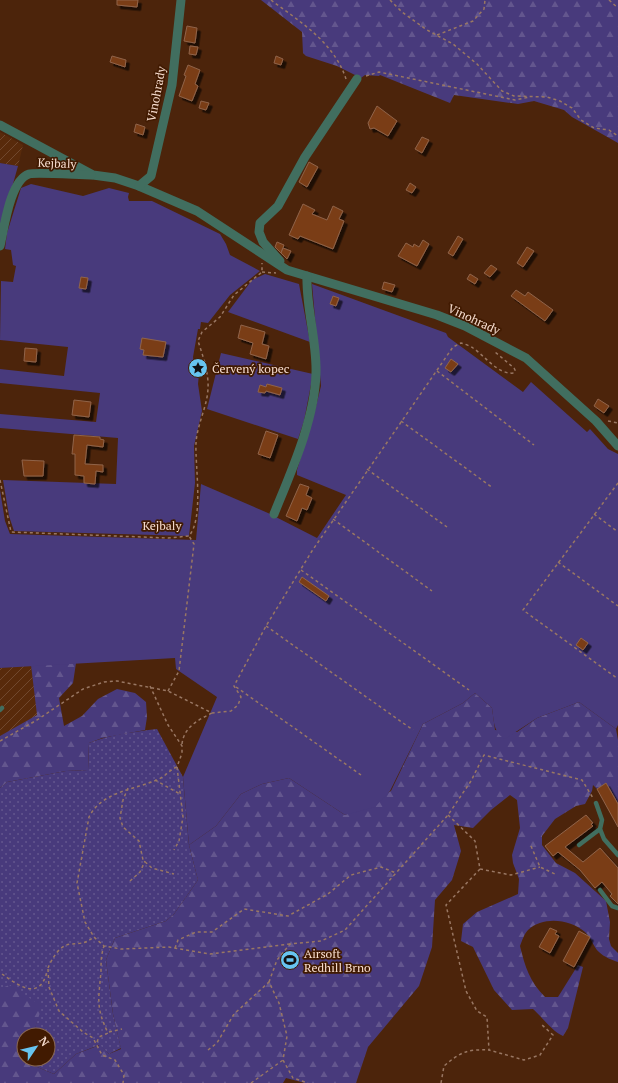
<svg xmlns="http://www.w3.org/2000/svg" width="618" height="1083" font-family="'PT Serif',serif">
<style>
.industrial{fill:url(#industrial-furrows)}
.grass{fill:url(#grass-dots)}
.forest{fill:url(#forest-firs)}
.garden{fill:#483a7c}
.building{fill:#7a3e17;stroke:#906349;filter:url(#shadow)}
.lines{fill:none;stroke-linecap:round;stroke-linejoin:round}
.path{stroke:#997763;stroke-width:1.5;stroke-dasharray:3 3;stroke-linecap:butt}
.service{stroke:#416e5f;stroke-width:4.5}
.minor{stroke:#416e5f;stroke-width:9}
.labels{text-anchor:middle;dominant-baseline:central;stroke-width:3.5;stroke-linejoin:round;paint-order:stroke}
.street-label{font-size:12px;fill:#f7ddcf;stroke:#411a01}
.poi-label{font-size:12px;fill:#f7ddcf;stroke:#411a01;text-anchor:start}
</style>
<defs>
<pattern id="industrial-furrows" width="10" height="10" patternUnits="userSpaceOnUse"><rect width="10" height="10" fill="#582a0b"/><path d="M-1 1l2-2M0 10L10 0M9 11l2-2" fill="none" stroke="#71482e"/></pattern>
<pattern id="grass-dots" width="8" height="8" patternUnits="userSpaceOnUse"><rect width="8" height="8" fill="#483a7c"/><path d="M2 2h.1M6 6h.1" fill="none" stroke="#63568e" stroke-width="1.8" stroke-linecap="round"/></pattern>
<pattern id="forest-firs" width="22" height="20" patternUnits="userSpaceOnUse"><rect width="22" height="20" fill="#483a7c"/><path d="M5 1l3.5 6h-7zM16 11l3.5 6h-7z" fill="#63568e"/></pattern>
<filter id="shadow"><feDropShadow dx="3.5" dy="3.5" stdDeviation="0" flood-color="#0009"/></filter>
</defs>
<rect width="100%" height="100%" fill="#4c240b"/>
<!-- industrial -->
<g class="industrial">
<polygon points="0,132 23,145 18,166 0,163"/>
<polygon points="31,665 38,715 0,736 0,668"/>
</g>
<!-- grass -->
<path class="grass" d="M157,729L183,777L189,845L198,880L174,914L166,921L115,938L106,960L113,1014L121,1048L109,1054L99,1045L76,1054L54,1074L25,1062L26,1059H48V1035H33L41,1006L0,989V788L7,782L66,771L88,770L89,743C111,734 134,732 157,729Z"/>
<!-- forest -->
<g class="forest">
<polygon points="261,0 618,0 618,143 572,117 564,110 534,101 518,104 454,95 450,103 380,75 379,76 365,75 361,78 337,66 306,56 303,53 302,32"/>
<polygon points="76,663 73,683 59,698 64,726 82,716 98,699 117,689 135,693 146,702 147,717 145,730 102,738 89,743 88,770 66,771 7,782 0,788 0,736 37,715 31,665"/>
<path d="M475,693L492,708L495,730L517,732L537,718L579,702L616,729L618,740V804L606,783L597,789L593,785L592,791L585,804L576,806L555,819L542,836V845L556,863L575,873L606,901L610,922L609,939L611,946L618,953V962C612,960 604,957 599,952C593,947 592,938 585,932C570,919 543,916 528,930C524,934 522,941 520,946C525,967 530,982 545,997H558L578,965L583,967L568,1028L563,1036C553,1032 542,1017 533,1009L512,1010L494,990L473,947L461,941L463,924L477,912L518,894L519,879L513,863L512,855L520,828L517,800L510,795L491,810L473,828L454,825L461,851L452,880L435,900L432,947L419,986L368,1047L356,1083H305L286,1078L283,1083H0V989L9,985L42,1006L33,1035H24L25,1062L54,1074L76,1054L100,1045L109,1054L121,1049L113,1014L106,960L115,938L166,921L174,914L198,880L189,845L216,826L241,794L262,784L289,778L345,815L391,791L423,724L463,703Z"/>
</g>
<!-- garden -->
<g class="garden">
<polygon points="0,163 18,166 0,230"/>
<polygon points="31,184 83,196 109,188 129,193 128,197 129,201 152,201 220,234 226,244 230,255 260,271 230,295 208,323 201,322 200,329 198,329 193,357 194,365 197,374 199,374 198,384 202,411 194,446 195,483 189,536 14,531 9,516 3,480 116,484 118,438 0,428 0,414 96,422 100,393 0,383 0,369 64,376 68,347 0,340 1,281 13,282 16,266 13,265 11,250 5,249 7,233 21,188"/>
<polygon points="265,274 299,284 310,342 228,312 252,280"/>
<path d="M312,284L446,333L448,337L523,392L531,382L587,432L590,429L608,449L618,454V725L616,729L579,702L537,718L505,739C493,732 494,721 492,708L475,693L463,703L423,724L390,791L375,807L345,815L289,778L262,784L241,794L216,826L189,845L183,777L217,697L176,669L175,658L0,668V490L5,521L10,534L196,540L201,484L268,513L317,538L346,495L297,475V470L315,410L321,386Z"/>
<polygon points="221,353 313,374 304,421 298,439 207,409"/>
</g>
<!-- building -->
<g class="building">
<polygon points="117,0 138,0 137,7 117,5"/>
<polygon points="187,26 197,28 195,43 184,41"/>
<polygon points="190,46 198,47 196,55 189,54"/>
<polygon points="112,56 126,60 125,67 110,62"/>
<polygon points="276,56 283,59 281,65 274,63"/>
<polygon points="188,65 200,70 195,84 198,86 192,101 179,96 186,76 184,75"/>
<polygon points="201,101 209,103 206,110 199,108"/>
<polygon points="377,106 397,121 388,136 374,128 370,129 368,123"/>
<polygon points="136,124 145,127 143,135 134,132"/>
<polygon points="422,137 429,140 422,153 415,149"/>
<polygon points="309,162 318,167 307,187 299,182"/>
<polygon points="410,183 416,187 412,193 406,190"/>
<polygon points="303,204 315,210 312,214 327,220 333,206 343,211 339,219 344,221 333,249 300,236 298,239 289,235"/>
<polygon points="458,236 463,239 453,256 448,253"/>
<polygon points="423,240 429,244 417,266 398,256 406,243 413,247 414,244 419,247"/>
<polygon points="277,242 284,245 281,253 275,247"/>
<polygon points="527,247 534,251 523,267 517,263"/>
<polygon points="283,248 291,251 287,259 281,253"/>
<polygon points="491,265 497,269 490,277 484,273"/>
<polygon points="470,274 478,279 475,284 467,279"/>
<polygon points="81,277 88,278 86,289 79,288"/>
<polygon points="384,282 395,285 392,292 382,289"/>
<polygon points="516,290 525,296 528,292 553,310 545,321 511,296"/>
<polygon points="333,296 339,298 336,306 330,304"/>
<polygon points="241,325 265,332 262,344 269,346 266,359 250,354 253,343 238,338"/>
<polygon points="142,338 166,342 163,357 143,355 144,350 140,349"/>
<polygon points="25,348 37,349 36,362 24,361"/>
<polygon points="451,359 458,364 451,372 445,368"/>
<polygon points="267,384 282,388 280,395 266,391 265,393 258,392 260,385 266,387"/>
<polygon points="598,399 609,406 604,413 594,406"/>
<polygon points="74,400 91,402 89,417 72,415"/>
<polygon points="266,431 278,435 270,458 258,454"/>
<polygon points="74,435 100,437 100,439 104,440 103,447 87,445 85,464 103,465 103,472 96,471 95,484 84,483 84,476 75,475 75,454 72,454"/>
<polygon points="22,460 44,461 43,476 24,476"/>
<polygon points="300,484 309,487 306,495 312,498 307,510 302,508 297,521 286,516"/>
<polygon points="302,577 329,596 326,601 299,582"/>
<polygon points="581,638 588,643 583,650 576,645"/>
<polygon points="606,783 618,804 618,827 597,789"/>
<polygon points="586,815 593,823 591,824 593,826 565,847 583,862 600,848 618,868 618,904 610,896 612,894 602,882 595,888 580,870 558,852 553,856 545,846"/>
<polygon points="550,928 557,931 555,934 559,936 550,953 539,947"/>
<polygon points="579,931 590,937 574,967 563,961"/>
</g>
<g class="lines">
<!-- path -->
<g class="path">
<path d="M271,0C300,22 334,42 346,79"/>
<polyline points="390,0 402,12 427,30 453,44 477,64 502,91 514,96 547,97 560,101 572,108 581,120 594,128 609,130 618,136"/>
<polyline points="609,0 618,8"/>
<polyline points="437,35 473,21 484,9 485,0"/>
<polyline points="366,76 379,72 515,100 530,97"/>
<polyline points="262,272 276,273"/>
<polyline points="437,371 534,445"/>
<polyline points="401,421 493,488"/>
<polyline points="608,421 618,423"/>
<polyline points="367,469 447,527"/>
<path d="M0,480L11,532L168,538L189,536C204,518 195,467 196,443C197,425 207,407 208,389C209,374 203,356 198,341L202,332L220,317L234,295L262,272V263"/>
<polyline points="618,483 523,610 618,679"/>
<polyline points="594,514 618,532"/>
<polyline points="333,519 432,591"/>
<polyline points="558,562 618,606"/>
<polyline points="301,570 469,690"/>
<polyline points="266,626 413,730"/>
<polyline points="150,686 168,725 182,746 182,753 177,767 183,817 179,841 174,850"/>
<polyline points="236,687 361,775"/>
<polyline points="168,691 179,671 194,544 189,536"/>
<path d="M0,741L37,720L83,689L104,682L117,681L168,691L212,713L231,711L238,705L241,697L234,686L266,626L312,551L453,347L461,343C465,344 470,346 473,348C485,356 498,375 514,373L515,370L514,368L495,352"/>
<path d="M182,744C184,727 198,720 212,713"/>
<path d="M177,767C169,770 166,776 159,779C135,790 102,791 89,817L77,883L85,922L94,937L104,946L121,949L169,947L210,954L290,944"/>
<polyline points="155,780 180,794"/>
<polyline points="128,788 123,800 120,818 123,827 139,841 143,860 152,868 174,874"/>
<polyline points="448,815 475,841 480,869 511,875 540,867"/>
<polyline points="531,846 540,867 555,874"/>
<polyline points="480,869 446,905 466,991 477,1011 487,1017 489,1050 524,1060 540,1055 553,1035 541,1024"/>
<polyline points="130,881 140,872 145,861"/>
<polyline points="175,948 178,940 196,932 212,932 244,909 288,916 328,894 351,875 381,867 396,873"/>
<path d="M48,968C52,959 59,945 71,944C83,943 84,944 94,937"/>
<polyline points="48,969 49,987 59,1011 83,1032 93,1038 102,1055 115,1060 124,1075 123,1083"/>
<path d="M2,974C18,985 39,1002 47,972"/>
<polyline points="269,982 277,960 290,944 321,941 345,930 448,815 471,781 484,755 582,780 593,798"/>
<polyline points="109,1032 122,1029"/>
<path d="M97,1042L99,1037L108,1033C95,1006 99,998 101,971C101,962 101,955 104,946"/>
<polyline points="208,1050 217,1043 234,1014 269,982 279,1003 287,1036 283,1060 293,1078 308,1083"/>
<polyline points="251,1083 283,1060"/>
<path d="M441,1083L444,1066C460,1052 468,1049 489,1050"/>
</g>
<!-- service -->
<g class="service">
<polyline points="0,710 2,708"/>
<polyline points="596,803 602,820 600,829 604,839 618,855"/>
<polyline points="579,845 600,829"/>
<polyline points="600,890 612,906 618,908"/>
</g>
<!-- minor -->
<g class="minor">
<polyline points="0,125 93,175 115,178 139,186 197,211 287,270 437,315 465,326 526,358 596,421 618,446"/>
<polyline points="139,186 151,176 172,85 181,0"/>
<path d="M0,246C4,229 10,180 29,174C36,172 80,175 91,175"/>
<polyline points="280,261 263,242 259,232 260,223 278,206 305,157 357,79"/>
<path d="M274,514C291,472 315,419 316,373C317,341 306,308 307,276"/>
</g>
</g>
<!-- icons -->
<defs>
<g id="sight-disc" transform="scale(1)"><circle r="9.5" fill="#67c4ef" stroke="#411a01"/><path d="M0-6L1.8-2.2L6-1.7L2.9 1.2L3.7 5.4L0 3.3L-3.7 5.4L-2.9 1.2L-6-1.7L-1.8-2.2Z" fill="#111"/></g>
<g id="stadium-disc" transform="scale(1)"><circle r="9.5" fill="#67c4ef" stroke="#411a01"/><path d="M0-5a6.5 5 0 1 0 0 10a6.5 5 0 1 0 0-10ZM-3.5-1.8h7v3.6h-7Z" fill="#111"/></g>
</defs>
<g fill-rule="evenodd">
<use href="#sight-disc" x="198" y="368"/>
<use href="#stadium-disc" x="290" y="960"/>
</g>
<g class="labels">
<!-- street labels -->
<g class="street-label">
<text transform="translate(156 94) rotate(-79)">Vinohrady</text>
<text transform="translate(57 163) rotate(2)">Kejbaly</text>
<text transform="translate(474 319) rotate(25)">Vinohrady</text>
<text x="162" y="525">Kejbaly</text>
</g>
<!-- poi labels -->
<g class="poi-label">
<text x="212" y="368">Červený kopec</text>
<text x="304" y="953">Airsoft<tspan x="304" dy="14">Redhill Brno</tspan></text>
</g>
</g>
<!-- north arrow -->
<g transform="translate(36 1047) rotate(55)"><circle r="19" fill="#411a01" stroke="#8a6853"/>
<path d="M0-3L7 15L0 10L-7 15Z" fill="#67c4ef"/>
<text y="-6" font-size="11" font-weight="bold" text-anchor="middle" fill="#f7ddcf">N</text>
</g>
</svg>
